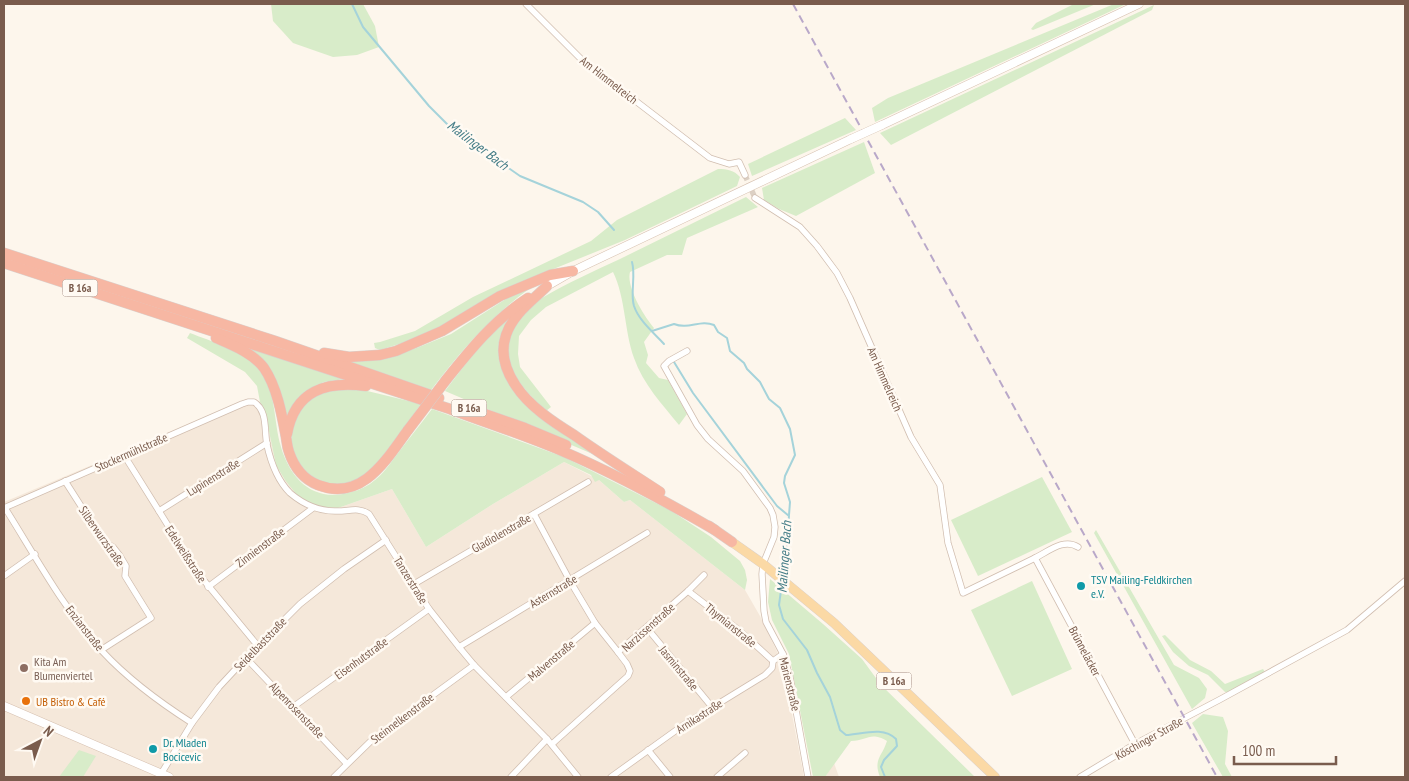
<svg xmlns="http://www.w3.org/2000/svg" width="1409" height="781" font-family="'PT Sans Narrow',sans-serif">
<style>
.residential{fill:#f5e8da}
.green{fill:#d8ecc9}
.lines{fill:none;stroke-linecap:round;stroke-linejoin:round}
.stream{stroke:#a5d3da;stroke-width:2}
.street-tunnel{stroke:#dcd0c4;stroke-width:5.5;stroke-dasharray:5.5 3;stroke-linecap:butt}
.street-casing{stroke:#d1beb0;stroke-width:7}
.secondary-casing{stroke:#d6c0b0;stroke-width:9}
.primary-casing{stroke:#dad1cd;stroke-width:10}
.highway-casing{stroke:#dad1cd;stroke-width:11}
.street{stroke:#fff;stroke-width:5.5}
.secondary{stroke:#fff;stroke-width:8}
.primary{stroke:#fbd9a5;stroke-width:9}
.highway{stroke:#f7b7a3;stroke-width:10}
.rail{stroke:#b9a8c9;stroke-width:2;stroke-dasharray:8 5;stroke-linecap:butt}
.secondary-bridge-casing{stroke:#d6c0b0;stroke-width:9;stroke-linecap:butt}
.highway-bridge-casing{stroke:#dad1cd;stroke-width:11;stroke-linecap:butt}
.secondary-bridge{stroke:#fff;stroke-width:8}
.highway-bridge{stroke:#f7b7a3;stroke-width:10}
.culture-dot{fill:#0f9aa8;stroke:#fffaf3;stroke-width:2}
.education-dot{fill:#8d6e63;stroke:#fffaf3;stroke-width:2}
.food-dot{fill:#e8710a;stroke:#fffaf3;stroke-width:2}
.labels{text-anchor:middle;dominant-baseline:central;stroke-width:5;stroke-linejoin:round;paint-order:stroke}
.shield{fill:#fffaf3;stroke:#a28b7f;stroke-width:1}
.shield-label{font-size:11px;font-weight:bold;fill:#7a5c4d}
.street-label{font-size:12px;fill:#7a5c4d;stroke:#fffaf3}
.culture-label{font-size:12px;fill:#0d838f;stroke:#fffaf3;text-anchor:start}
.education-label{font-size:12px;fill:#785e54;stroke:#fffaf3;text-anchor:start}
.food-label{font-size:12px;fill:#c56008;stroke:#fffaf3;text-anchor:start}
.water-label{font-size:14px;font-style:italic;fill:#437c86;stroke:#fffaf3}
</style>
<rect width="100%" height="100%" fill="#fdf6ec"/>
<!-- residential -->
<g class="residential">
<polygon points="249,399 260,402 265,412 276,465 285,480 338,508 392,489 426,547 493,504 564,462 599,480 624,502 630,500 745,590 760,616 782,662 804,777 4,777 4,502"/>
<polygon points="834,763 839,777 825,777"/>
</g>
<!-- green -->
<g class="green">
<polygon points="271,4 363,4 375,26 379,47 357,55 333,57 293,43 273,21"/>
<polygon points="1074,4 1096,4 1033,30 1031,29 1036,23"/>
<polygon points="1114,4 1126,4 875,122 872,108 888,98"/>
<polygon points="1154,5 1152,10 891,145 880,133"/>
<polygon points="845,118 856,130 752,176 748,164"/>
<polygon points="864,142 875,173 796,216 779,209 764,200 762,188"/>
<path d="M718,169C727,169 734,170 740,177L737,186L625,240L514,285L425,336L380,350L375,348L374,343L380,342L415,331L473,297L591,241L617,220Z"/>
<path d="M746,197L758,207L687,238L682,255H667L630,272C626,287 644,316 654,328L644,342L648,355L646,363L659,378L668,380L687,414L679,425C662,404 643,384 634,358C624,330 626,299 613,272L546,307L531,320L519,336L518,354L520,367L551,407L546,411C524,390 497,363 510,330C515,317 531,305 542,298C567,283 594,271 620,259C662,238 704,218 746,197Z"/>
<path d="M529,289C490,317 460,352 431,390L348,362L405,352L419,347L451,334L509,297Z"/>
<path d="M511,315C499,343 494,351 508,380L602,458L445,391C465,364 486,337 511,315Z"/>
<path d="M190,333C212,342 241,349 258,368C277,390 273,421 281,447C291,481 315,503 351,492C360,490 368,486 375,480C383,474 389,465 395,457C407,441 420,425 432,409L564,457L670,510L711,537L740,561L745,570L747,580L745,590L630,500L624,502L599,480L595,482L591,475L564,462L493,504L426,547L392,489L338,508L314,506L297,495L285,480L276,465L265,412L260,402L257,386L245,372L187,338Z"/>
<polygon points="246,347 345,379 324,382 313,387 287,417 280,395"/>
<path d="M355,388L421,404C407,423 379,467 360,478C320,502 273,454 299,412C305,403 314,394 325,390C333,387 346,389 355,388Z"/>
<polygon points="1042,477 1072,532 978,576 951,520"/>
<polygon points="1096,530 1174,665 1199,678 1207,689 1205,698 1192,709 1094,533"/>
<path d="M770,579L823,624L862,659L881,685L975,777H880C873,759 882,757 887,741C870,731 867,741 851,741L825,777H813L789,654L772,620L768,602Z"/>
<polygon points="1032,581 1072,669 1012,696 971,610"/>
<polygon points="1165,635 1190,660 1211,671 1225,684 1263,669 1266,674 1229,692 1225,692 1208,675 1189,666 1173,652 1162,636"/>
<polygon points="1203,714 1223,717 1228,731 1225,764 1232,777 1223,777 1192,723"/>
<polygon points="79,750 96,756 83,777 59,777"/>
</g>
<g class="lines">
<!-- stream -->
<g class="stream">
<polyline points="352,4 363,27 429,106 451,128 520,176 583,202 598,212 614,230"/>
<path d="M632,262C636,276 630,293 634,306C639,321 654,333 664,344"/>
<path d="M652,331L674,324C689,330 700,319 714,325L718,332L727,338L730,351L744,363L747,369L760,382L769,399L780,408L790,429L795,455L785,476L784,483L790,502L789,515"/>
<polyline points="674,362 693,393 777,506 789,516 784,576"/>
<path d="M782,583L779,605L783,619L807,650L817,673L830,697L840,730L846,735C863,734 883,726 896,739L897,746L884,760L881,767L885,777"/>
</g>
<!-- street-tunnel -->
<polyline class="street-tunnel" points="745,175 755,198"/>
<!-- street casing -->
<g class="street-casing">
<g id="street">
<polyline points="526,4 581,59 594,69 710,158 729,164 739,162 745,175"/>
<polyline points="755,198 800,227 817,246 837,273 850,298 911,437 940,485 948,543 963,593 1035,558 1135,744"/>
<polyline points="687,351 669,361 664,366 697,425 708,439 743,471 770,508 773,515 775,527 774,537 763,564 762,574 764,611 766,622 783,654 790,677 808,777"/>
<polyline points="124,455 197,572 258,646"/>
<polyline points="65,481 104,542 113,547 120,556 126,566 125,576 151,618 101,650"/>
<path d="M4,508L242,404L248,402H254C268,411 264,430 267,445C271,463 277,480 290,493C303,504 318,511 335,511C347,512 358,506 369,514L429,609L459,647L474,665L547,739L578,777"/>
<path d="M5,508C34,554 65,611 102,651C128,679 159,702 192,723"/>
<polyline points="159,511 267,443"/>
<polyline points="534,514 570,581 595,623 618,652"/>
<path d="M1035,558C1049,551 1064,538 1078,547"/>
<polyline points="4,576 35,554"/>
<polyline points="414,584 588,482"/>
<polyline points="208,587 313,508"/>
<polyline points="688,591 740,631 773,661"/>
<polyline points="647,628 712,707"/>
<polyline points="459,647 647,533"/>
<polyline points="246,658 346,763"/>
<polyline points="506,697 595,623"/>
<polyline points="293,707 429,609"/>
<polyline points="552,744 628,676 630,671 627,664 618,652 688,591 704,575"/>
<polyline points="648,750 670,777"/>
<polyline points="161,774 192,723 219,687 246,658 300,604 344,569 386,540"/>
<polyline points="334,777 373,739 474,665"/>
<polyline points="511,777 547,739"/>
<polyline points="611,777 682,726 765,675 772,668 773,661 783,654"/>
<polyline points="717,777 745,753"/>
<polyline points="1080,777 1135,744 1219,700 1347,630 1405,581"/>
</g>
</g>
<!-- secondary casing -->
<g class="secondary-casing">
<g id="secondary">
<polyline points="882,125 1139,4"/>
<polyline points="547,286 573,271 851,139"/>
<polyline points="4,706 169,777"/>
</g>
</g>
<!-- primary casing -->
<g class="primary-casing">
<polyline id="primary" points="732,542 763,564 834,623 995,777"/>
</g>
<!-- highway casing -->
<g class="highway-casing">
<g id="highway">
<polyline points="4,253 275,341 439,398"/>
<path d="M4,263L450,409C487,423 525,435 562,451C614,473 665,501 715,530"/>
<path d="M547,286C532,301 513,314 506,335C500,353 505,370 516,386C529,406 553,422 574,435C602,455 631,473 660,492"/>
<path d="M216,338C232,345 253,353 264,368C277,387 282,415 286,437C287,442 287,447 289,452C294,467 303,479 318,485C362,502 386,460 408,430"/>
<polyline points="324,353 349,357 380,355 396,351 442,331 500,296 550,275 573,271"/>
<path d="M446,380C470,350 494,320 528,298"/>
<polyline points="462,406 525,428 566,445"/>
<path d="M287,434C295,390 326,381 366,386"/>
<polyline points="709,526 732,542"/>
</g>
</g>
<!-- street -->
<use href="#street" class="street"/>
<!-- secondary -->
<use href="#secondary" class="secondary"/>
<!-- primary -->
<use href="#primary" class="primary"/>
<!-- highway -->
<use href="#highway" class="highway"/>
<!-- rail -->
<polyline class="rail" points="793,4 1217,777"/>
<!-- secondary-bridge casing -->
<g class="secondary-bridge-casing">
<polyline id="secondary-bridge" points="851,139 882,125"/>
</g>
<!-- highway-bridge casing -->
<g class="highway-bridge-casing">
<polyline id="highway-bridge" points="408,430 446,380"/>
</g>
<!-- secondary-bridge -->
<use href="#secondary-bridge" class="secondary-bridge"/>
<!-- highway-bridge -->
<use href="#highway-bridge" class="highway-bridge"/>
</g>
<!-- markers -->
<g class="culture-dot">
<circle cx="1081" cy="586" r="5"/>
<circle cx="153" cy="749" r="5"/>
</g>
<circle class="education-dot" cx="24" cy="668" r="5"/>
<circle class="food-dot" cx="26" cy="701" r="5"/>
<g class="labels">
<!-- shield labels -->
<g class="shield">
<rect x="62.5" y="279.5" width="35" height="17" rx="4"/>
<rect x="451.5" y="399.5" width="35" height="17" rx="4"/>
<rect x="876.5" y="672.5" width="35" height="17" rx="4"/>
</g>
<g class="shield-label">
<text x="80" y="288">B 16a</text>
<text x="469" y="408">B 16a</text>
<text x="894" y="681">B 16a</text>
</g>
<!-- street labels -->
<g class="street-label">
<text transform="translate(609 80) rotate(38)">Am Himmelreich</text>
<text transform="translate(885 379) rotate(66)">Am Himmelreich</text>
<text transform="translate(131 452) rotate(-24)">Stockermühlstraße</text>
<text transform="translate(213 477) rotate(-32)">Lupinenstraße</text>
<text transform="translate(501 533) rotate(-30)">Gladiolenstraße</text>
<text transform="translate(102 536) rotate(55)">Silberwurzstraße</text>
<text transform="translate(260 547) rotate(-37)">Zinnienstraße</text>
<text transform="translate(186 554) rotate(57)">Edelweißstraße</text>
<text transform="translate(411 580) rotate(58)">Tanzerstraße</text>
<text transform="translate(553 591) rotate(-31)">Asternstraße</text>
<text transform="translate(731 625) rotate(39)">Thymianstraße</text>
<text transform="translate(648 627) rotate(-42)">Narzissenstraße</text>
<text transform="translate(85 628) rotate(52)">Enzianstraße</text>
<text transform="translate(260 644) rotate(-46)">Seidelbaststraße</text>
<text transform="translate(1085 651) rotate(62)">Brünneläcker</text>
<text transform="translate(361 658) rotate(-36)">Eisenhutstraße</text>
<text transform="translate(551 660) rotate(-40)">Malvenstraße</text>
<text transform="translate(679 668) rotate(50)">Jasminstraße</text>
<text transform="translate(790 684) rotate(76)">Marienstraße</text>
<text transform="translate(297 710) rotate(46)">Alpenrosenstraße</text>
<text transform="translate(699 716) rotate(-33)">Arnikastraße</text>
<text transform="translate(402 718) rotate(-37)">Steinnelkenstraße</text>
<text transform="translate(1149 738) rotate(-29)">Köschinger Straße</text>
</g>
<!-- culture labels -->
<g class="culture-label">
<text x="1091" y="579">TSV Mailing-Feldkirchen<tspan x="1091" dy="14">e.V.</tspan></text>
<text x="163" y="742">Dr. Mladen<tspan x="163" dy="14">Bocicevic</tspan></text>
</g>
<!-- education labels -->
<g class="education-label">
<text x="34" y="661">Kita Am<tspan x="34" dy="14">Blumenviertel</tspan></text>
</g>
<!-- food labels -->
<g class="food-label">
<text x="36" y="701">UB Bistro &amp; Café</text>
</g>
<!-- water labels -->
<g class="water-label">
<text transform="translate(478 145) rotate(37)">Mailinger Bach</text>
<text transform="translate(784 557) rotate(-86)">Mailinger Bach</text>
</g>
</g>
<!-- border -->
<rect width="1409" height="781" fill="none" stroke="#7a5c4d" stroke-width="10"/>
<!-- north arrow -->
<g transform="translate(40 741) rotate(41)" stroke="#fffaf3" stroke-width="4" paint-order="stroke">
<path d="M0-4L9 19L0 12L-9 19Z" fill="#7a5c4d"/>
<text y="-8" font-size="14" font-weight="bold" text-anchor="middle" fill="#7a5c4d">N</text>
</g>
<!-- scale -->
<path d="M1234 756v8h102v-8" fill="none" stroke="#7a5c4d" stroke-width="2.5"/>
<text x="1242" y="756" font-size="15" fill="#7a5c4d" stroke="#fffaf3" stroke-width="4" paint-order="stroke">100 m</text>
</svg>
